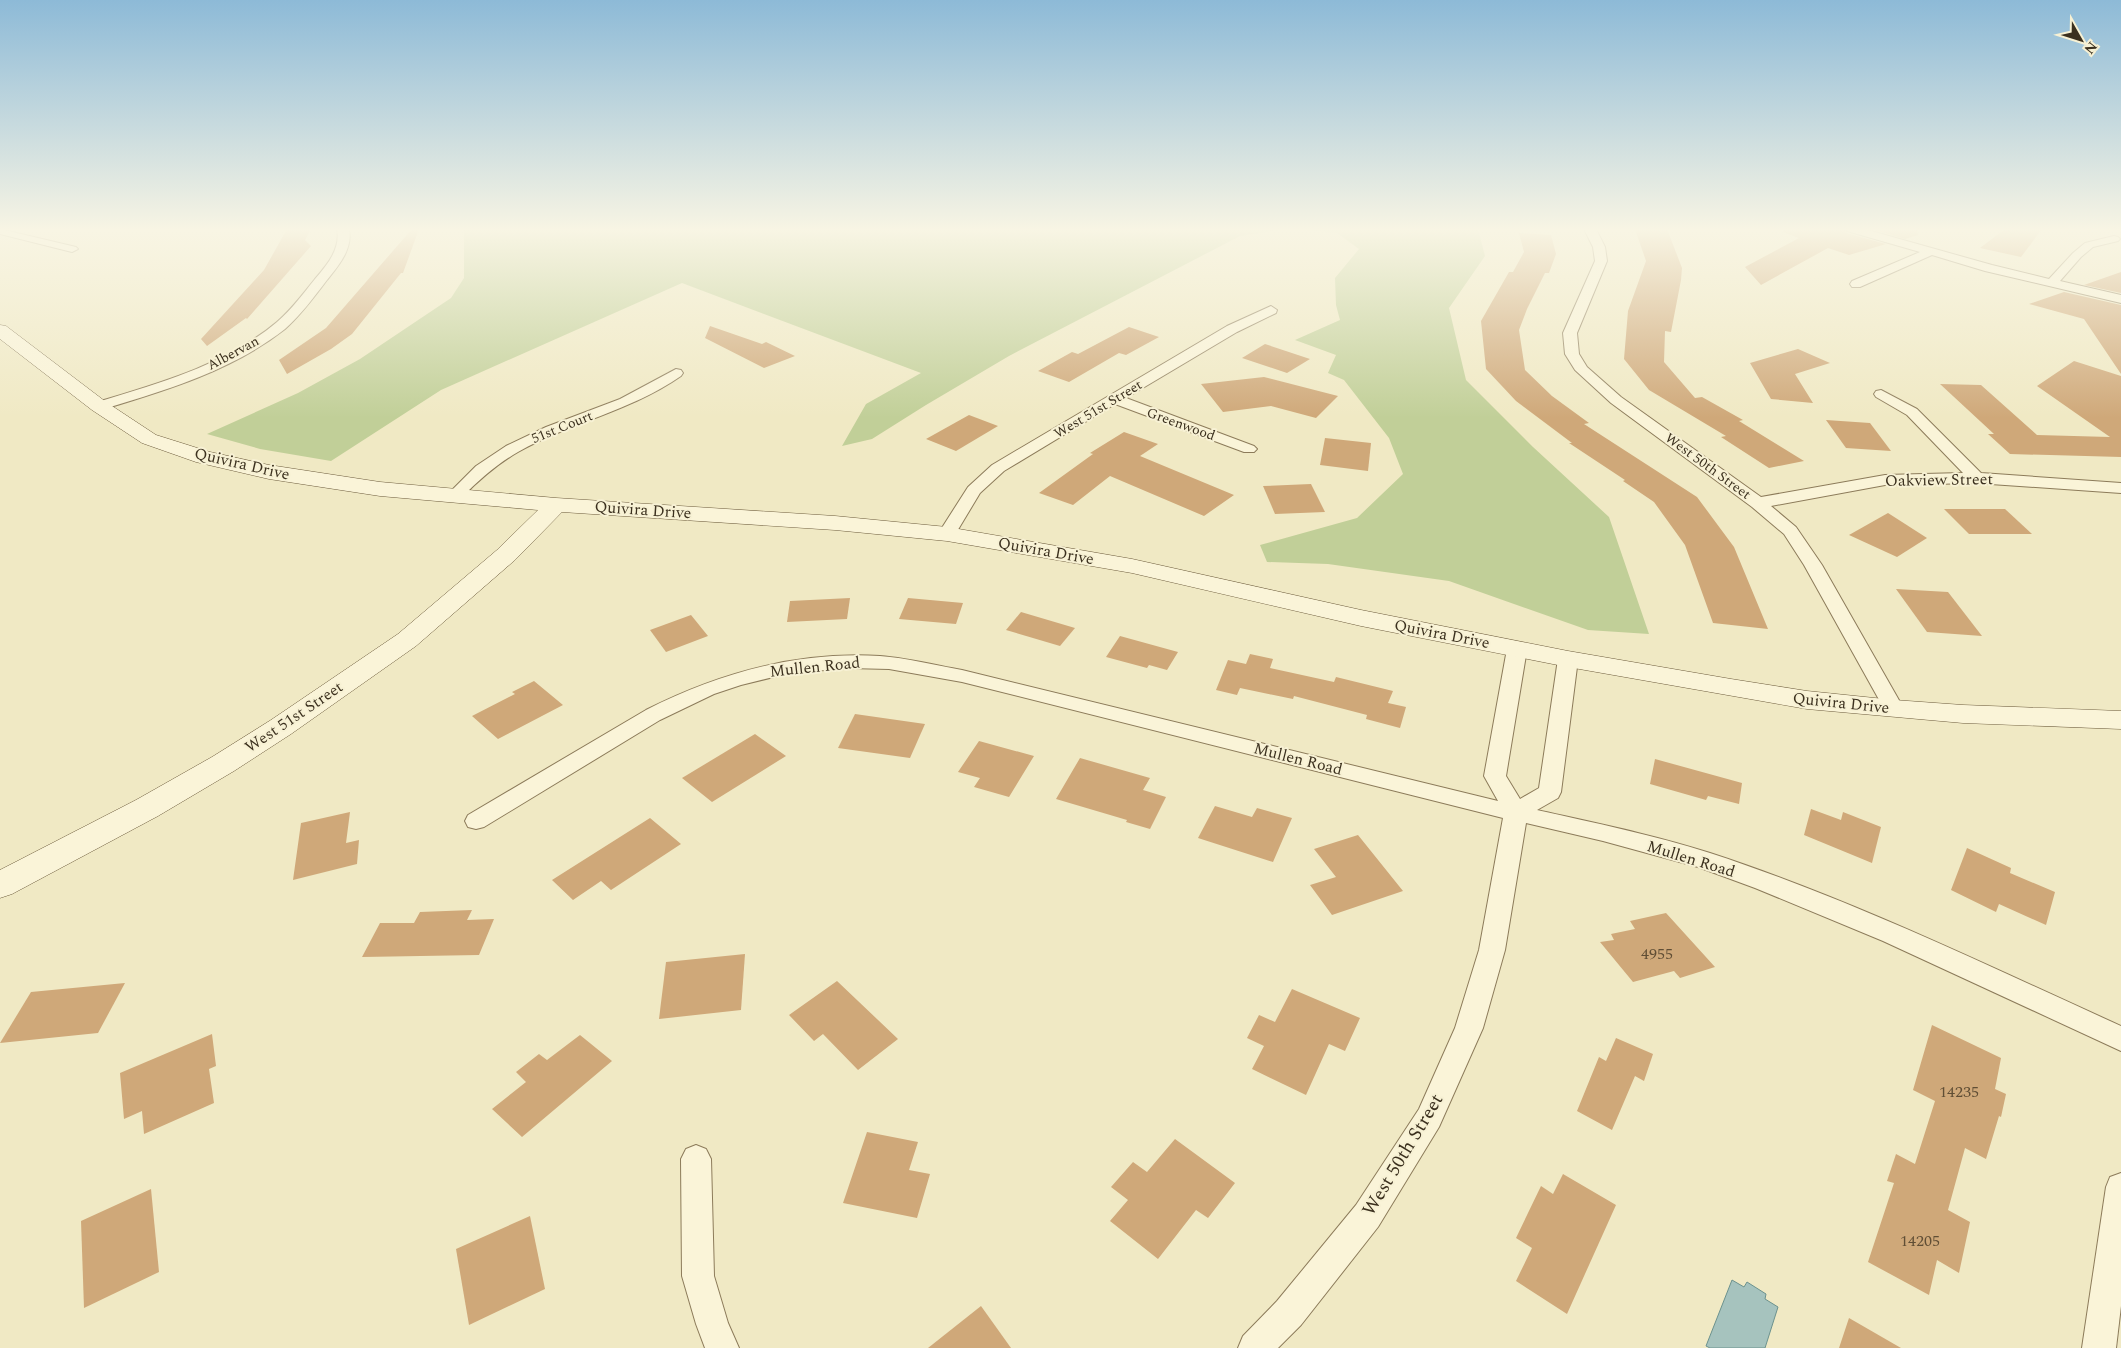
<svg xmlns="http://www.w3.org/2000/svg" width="2121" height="1348" font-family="Spectral,serif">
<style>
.green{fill:#c1cf98}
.water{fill:#a6c3be;stroke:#6c928e}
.building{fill:#cfa879}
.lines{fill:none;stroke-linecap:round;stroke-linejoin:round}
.street-casing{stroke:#8c7b5a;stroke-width:2}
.secondary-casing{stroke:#6d5c3d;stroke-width:1}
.street{fill:#faf4d8;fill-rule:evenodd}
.secondary{fill:#faf4d8;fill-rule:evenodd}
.labels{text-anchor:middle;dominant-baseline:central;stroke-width:4;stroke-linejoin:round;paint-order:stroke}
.far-street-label{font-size:14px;fill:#3b301e;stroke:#f7f1d4}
.street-label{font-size:16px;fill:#3b301e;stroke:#f7f1d4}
.near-number-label{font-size:16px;fill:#604e35}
.near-street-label{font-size:19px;fill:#3b301e;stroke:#f7f1d4}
</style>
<rect width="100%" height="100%" fill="#f0e9c4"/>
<!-- green -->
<g class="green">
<polygon points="464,229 1286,229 1240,236 1009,356 926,405 872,439 842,446 866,404 921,373 682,283 441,390 331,461 260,449 207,434 298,393 360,359 451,298 464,278"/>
<polygon points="1295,229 1478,229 1485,256 1449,308 1466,380 1533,447 1609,517 1649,634 1588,630 1449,581 1328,564 1267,562 1260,545 1357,518 1403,474 1389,438 1344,380 1328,373 1336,355 1295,340 1340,320 1336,305 1335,278 1359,249 1337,233"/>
</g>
<!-- water -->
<polygon class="water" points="1732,1280 1744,1287 1747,1282 1766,1294 1765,1299 1778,1307 1765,1348 1710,1348 1706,1346"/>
<!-- building -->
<g class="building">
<polygon points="287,229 311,229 305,240 311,246 247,319 246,318 207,346 201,339 264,270"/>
<polygon points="412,229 419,229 403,273 401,273 352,334 331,349 287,374 279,360 326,328"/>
<polygon points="1635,229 1667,229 1682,268 1681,280 1671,332 1665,331 1664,362 1695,398 1702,397 1743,420 1739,421 1804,461 1769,468 1721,437 1726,436 1649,390 1624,359 1628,311 1646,261"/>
<polygon points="1784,229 1844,229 1846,233 1886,244 1849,255 1828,248 1761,285 1745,267 1799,238 1783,232"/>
<polygon points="1872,229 1917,229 1918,235 1905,239"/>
<polygon points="2005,229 2042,229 2021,257 1980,248"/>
<polygon points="1519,233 1551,235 1556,254 1549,273 1545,273 1527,309 1519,330 1525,370 1552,396 1589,423 1584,424 1697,497 1734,547 1768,629 1713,623 1685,545 1654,502 1623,481 1625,480 1569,443 1572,443 1516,401 1486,369 1481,321 1509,272 1513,272 1524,252"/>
<polygon points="2121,272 2121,293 2084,285"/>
<polygon points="2064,292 2121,305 2121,374 2084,319 2029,304"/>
<polygon points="710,326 762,344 766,342 795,356 764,368 705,338"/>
<polygon points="1129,327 1159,337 1126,355 1119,353 1069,382 1038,371 1072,352 1078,354"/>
<polygon points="1265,344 1310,359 1287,373 1242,358"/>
<polygon points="1798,349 1830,363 1795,374 1813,403 1771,399 1750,363"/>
<polygon points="2074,361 2121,376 2121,457 2010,454 1988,434 1994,434 1940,384 1981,385 2037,435 2110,437 2037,386"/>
<polygon points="1264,377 1338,396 1316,418 1271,406 1223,412 1201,384"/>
<polygon points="969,415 998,426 956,451 926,439"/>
<polygon points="1826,420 1870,423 1891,451 1846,448"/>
<polygon points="1124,432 1158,444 1140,456 1234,495 1204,516 1110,476 1073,505 1039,493 1093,454 1090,453"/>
<polygon points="1325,438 1371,443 1368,471 1320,465"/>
<polygon points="1311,484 1325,512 1275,514 1263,486"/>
<polygon points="1944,509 2005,509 2032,534 1969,534"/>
<polygon points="1888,513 1927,538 1897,557 1849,535"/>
<polygon points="1896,589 1948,592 1982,636 1927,632"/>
<polygon points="850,598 847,619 787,622 790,601"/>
<polygon points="908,598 963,603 956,624 899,619"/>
<polygon points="1021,612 1075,628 1060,646 1006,630"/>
<polygon points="691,615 708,636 666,652 650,630"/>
<polygon points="1120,636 1178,652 1167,670 1149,665 1147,668 1106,657"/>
<polygon points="1250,654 1273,659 1270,668 1334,682 1336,677 1393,691 1388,703 1406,707 1400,728 1366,719 1367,715 1294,696 1293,699 1240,688 1237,695 1216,690 1228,660 1246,664"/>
<polygon points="534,681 563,705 498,739 472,716 515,694 512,692"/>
<polygon points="855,714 925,724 910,758 838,748"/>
<polygon points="755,734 786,756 712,802 682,778"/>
<polygon points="979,741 1034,756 1009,797 974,787 980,778 958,772"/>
<polygon points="1080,758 1150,778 1143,790 1166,797 1150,829 1126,822 1127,820 1056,799"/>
<polygon points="1655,759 1742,783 1739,804 1708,796 1706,800 1650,784"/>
<polygon points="1215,806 1252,817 1257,808 1292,818 1273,862 1198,838"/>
<polygon points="1811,809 1841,820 1843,812 1881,827 1872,863 1804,835"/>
<polygon points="350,812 346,843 359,840 357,864 293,880 301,823"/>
<polygon points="650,818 681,844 611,890 601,881 573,900 552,880"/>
<polygon points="1358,835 1403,891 1332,915 1310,885 1336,877 1314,849"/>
<polygon points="1967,848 2011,868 2010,873 2055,892 2046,925 1999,904 1996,912 1951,890"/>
<polygon points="472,910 467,920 494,919 479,955 362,957 380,923 414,923 420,912"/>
<polygon points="1666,913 1715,967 1680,978 1674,971 1633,982 1600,942 1614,940 1611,934 1635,929 1630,921"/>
<polygon points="745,954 741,1010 659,1019 666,962"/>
<polygon points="837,981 898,1039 858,1070 823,1034 814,1041 789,1015"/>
<polygon points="125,983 98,1033 0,1043 31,992"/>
<polygon points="1292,989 1360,1018 1345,1051 1329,1044 1306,1095 1252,1069 1264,1046 1247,1038 1259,1015 1275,1022"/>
<polygon points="1932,1025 2001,1058 1995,1089 2006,1094 2001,1117 1999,1116 1986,1159 1965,1148 1948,1210 1970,1222 1959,1273 1937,1260 1929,1295 1868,1262 1894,1183 1887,1181 1896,1154 1915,1164 1935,1101 1913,1090"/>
<polygon points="212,1034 216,1066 209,1069 214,1103 144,1134 142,1111 124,1119 120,1073"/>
<polygon points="580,1035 612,1061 522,1137 492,1109 526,1082 516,1072 539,1054 547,1060"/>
<polygon points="1616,1038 1653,1054 1644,1081 1635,1076 1612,1130 1577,1111 1599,1057 1606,1061"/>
<polygon points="867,1132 918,1142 909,1170 930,1174 917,1218 843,1203"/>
<polygon points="1175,1139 1235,1183 1208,1218 1196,1210 1158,1259 1110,1221 1128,1200 1111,1187 1133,1162 1147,1172"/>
<polygon points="1563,1174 1616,1205 1567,1314 1516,1281 1532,1248 1516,1238 1541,1186 1553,1194"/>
<polygon points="151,1189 159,1272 84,1308 81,1221"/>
<polygon points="530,1216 545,1289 469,1325 456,1249"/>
<polygon points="981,1306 1011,1348 928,1348"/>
<polygon points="1849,1318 1901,1348 1839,1348"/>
</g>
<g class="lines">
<!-- street casing -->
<g class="street-casing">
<g id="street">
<polygon points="0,229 76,247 78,249 72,252 0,234"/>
<path d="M337,229H349C353,249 339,265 327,280C314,297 301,315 285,329C233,370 167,390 104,409H94L92,406L94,403C157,384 226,365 277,322C292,309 303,294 315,279C327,265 341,249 337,229Z"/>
<polygon points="1584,229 1596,229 1605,247 1607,261 1577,333 1579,354 1587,367 1621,397 1761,497 1885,475 1963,473 1907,415 1876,397 1874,394 1876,391 1881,390 1917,409 1981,473 2121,483 2121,493 1976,483 1885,485 1771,506 1796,527 1822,565 1904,709 1901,714 1894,716 1887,714 1804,565 1784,534 1752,507 1611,403 1575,370 1565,354 1563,333 1595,261 1593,247"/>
<polygon points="1846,229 1864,229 1992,265 2049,279 2073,253 2085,243 2114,236 2118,237 2120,239 2118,241 2093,247 2081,257 2060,281 2121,295 2121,303 1985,271 1932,255 1860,287 1852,287 1850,284 1852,281 1920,252 1847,231"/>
<polygon points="1271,306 1277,310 1276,313 1237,332 1126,398 1254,446 1257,449 1254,452 1244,452 1115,404 1004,471 980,493 953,538 947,539 941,538 938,534 968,487 992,465 1227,326"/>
<path d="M676,369L681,370L683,373L681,376C631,411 571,422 518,452C497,464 479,480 462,497H450L448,494L476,466L506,446L546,427L620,399Z"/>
<path d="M1517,643L1524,645L1527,649L1506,776L1520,799L1539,788L1558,659L1561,655L1568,653L1575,655L1578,659L1561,792L1558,798L1537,810C1595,823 1654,835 1710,853C1851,899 1986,965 2121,1026V1051L1883,941L1755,888L1698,867L1603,841L1526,823L1505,950L1483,1028L1439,1127L1378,1227L1301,1325L1278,1348H1238L1243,1336L1277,1301L1356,1205L1419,1109L1455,1028L1479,950L1503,818L962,682L889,669L849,668L790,673L741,685L714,694L660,720L484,827L476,829L468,827L465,821L468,815L646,710C719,673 797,651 880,656C907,658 935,665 962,670L1498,801L1484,776L1507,649L1510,645Z"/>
<polygon points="696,1145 706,1149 711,1159 714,1276 728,1323 739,1348 705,1348 696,1324 682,1276 681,1159 686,1149"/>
<polygon points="2121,1173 2121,1306 2116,1348 2082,1348 2106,1187 2110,1177"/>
</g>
</g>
<!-- secondary casing -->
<g class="secondary-casing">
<polygon id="secondary" points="0,325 6,326 106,402 156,435 210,452 269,465 380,482 556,498 835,516 947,527 1132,559 1361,610 1568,651 1731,679 1807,691 1894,700 1963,705 2121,711 2121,729 1963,723 1807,709 1568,667 1361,626 1132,573 947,541 835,530 562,512 515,560 416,646 291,734 234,771 158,816 12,894 0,898 0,870 136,800 212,757 271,720 398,634 497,550 538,510 380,496 269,479 196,462 142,443 92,410 0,339"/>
</g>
<!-- street -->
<use href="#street" class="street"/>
<!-- secondary -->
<use href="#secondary" class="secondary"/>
</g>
<!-- sky -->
<linearGradient id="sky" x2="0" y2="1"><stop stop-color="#8dbad7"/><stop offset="0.55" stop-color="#f8f5e4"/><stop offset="1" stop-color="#f8f5e4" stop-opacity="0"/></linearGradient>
<rect width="2121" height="418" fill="url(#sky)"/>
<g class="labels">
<!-- far-street labels -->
<g class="far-street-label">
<text transform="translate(233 353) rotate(-28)">Albervan</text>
<text transform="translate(1098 409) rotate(-31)">West 51st Street</text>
<text transform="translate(1181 424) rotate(20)">Greenwood</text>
<text transform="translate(562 427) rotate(-22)">51st Court</text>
<text transform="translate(1708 466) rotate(36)">West 50th Street</text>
</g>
<!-- street labels -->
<g class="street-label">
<text transform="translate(242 464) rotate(13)">Quivira Drive</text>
<text transform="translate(1939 480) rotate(-1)">Oakview Street</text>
<text transform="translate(643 510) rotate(4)">Quivira Drive</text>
<text transform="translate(1046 551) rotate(10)">Quivira Drive</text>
<text transform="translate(1442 634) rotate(11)">Quivira Drive</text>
<text transform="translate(815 667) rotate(-6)">Mullen Road</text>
<text transform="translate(1841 703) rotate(6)">Quivira Drive</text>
<text transform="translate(294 717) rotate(-34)">West 51st Street</text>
<text transform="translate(1298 759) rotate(14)">Mullen Road</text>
<text transform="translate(1691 859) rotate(17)">Mullen Road</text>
</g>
<!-- near-number labels -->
<g class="near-number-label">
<text x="1657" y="954">4955</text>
<text x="1959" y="1092">14235</text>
<text x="1920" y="1241">14205</text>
</g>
<!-- near-street labels -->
<g class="near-street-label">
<text transform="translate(1403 1155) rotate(-59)">West 50th Street</text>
</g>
</g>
<!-- north arrow -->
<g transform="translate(2081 40) rotate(129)" stroke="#f7f1d4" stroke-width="4" paint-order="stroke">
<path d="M0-4L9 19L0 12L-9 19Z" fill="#3b301e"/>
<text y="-8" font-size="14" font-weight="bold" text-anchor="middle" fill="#3b301e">N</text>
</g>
</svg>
